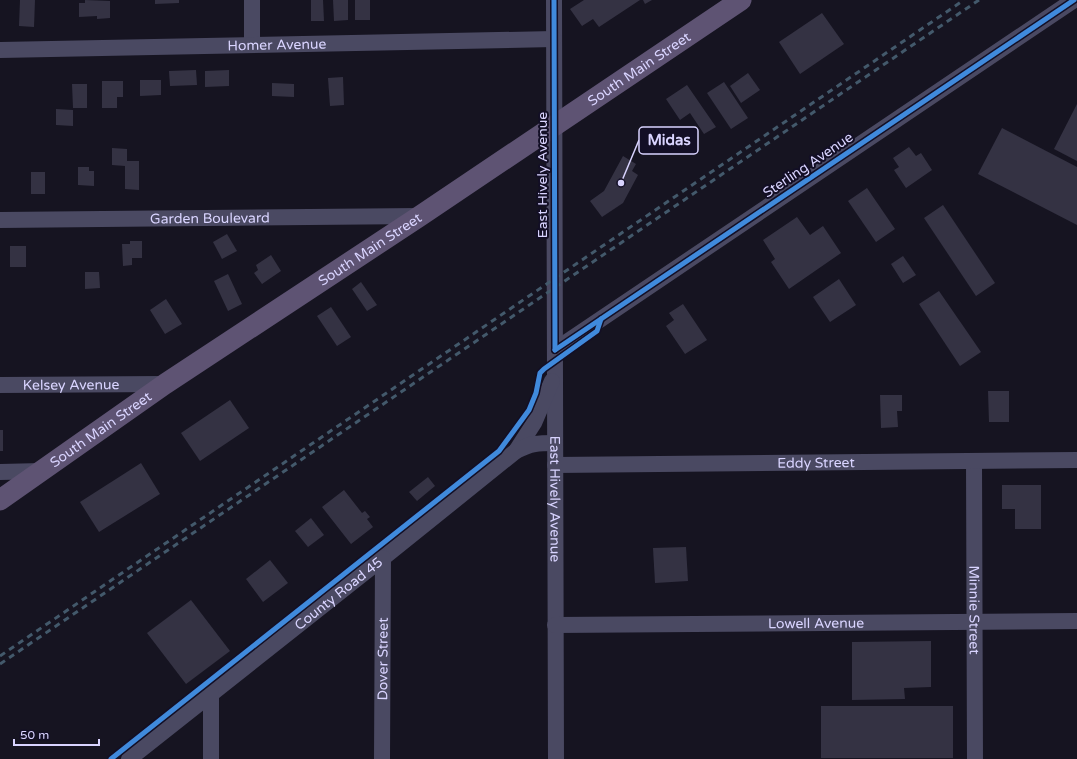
<svg xmlns="http://www.w3.org/2000/svg" width="1077" height="759" font-family="'Varela Round',sans-serif">
<style>
.building{fill:#343243}
.lines{fill:none;stroke-linecap:round;stroke-linejoin:round}
.minor{stroke:#4a4962;stroke-width:16}
.major{stroke:#5e5373;stroke-width:21}
.rail{stroke:#43596b;stroke-width:3;stroke-dasharray:6 5;stroke-linecap:butt}
.cycleway-casing{stroke:#130f26;stroke-width:8}
.cycleway{stroke:#408adc;stroke-width:5}
.labels{text-anchor:middle;dominant-baseline:central;stroke-width:4;stroke-linejoin:round;paint-order:stroke}
.street-label{font-size:14px;fill:#d9d4ff;stroke:#130f26}
.leader{fill:none;stroke:#d9d4ff;stroke-width:1.5}
.callout-dot{fill:#d9d4ff;stroke:#130f26;stroke-width:1.5}
.callout{fill:#130f26;stroke:#d9d4ff;stroke-width:1.5}
.callout-label{font-size:15px;text-anchor:middle;font-weight:bold;fill:#d9d4ff}
</style>
<rect width="100%" height="100%" fill="#161421"/>
<!-- building -->
<g class="building">
<polygon points="20,0 35,0 34,27 19,26"/>
<polygon points="85,0 110,1 110,18 97,19 97,16 79,17 79,3 85,3"/>
<polygon points="155,0 179,0 179,3 155,4"/>
<polygon points="311,0 323,0 324,21 311,21"/>
<polygon points="333,0 348,0 348,20 334,21"/>
<rect x="355" y="0" width="15" height="20"/>
<polygon points="584,0 640,0 599,27 593,19 582,26 570,9"/>
<polygon points="643,0 652,0 645,4"/>
<polygon points="822,13 844,44 800,74 779,42"/>
<polygon points="196,70 197,85 170,86 169,71"/>
<polygon points="229,70 229,86 205,87 205,71"/>
<polygon points="748,73 760,90 741,103 730,86"/>
<polygon points="343,77 344,105 330,106 328,78"/>
<polygon points="140,80 161,80 161,95 140,96"/>
<polygon points="102,81 123,81 123,97 117,97 117,108 102,108"/>
<polygon points="724,82 748,118 731,129 707,93"/>
<polygon points="272,83 294,84 294,97 272,96"/>
<polygon points="72,84 87,84 87,108 73,108"/>
<polygon points="687,85 716,127 704,134 690,113 680,120 666,99"/>
<polygon points="1077,104 1077,161 1054,149"/>
<polygon points="56,109 73,110 73,126 56,125"/>
<polygon points="1002,128 1077,167 1077,225 978,174"/>
<polygon points="909,147 916,156 921,153 932,170 906,188 894,170 899,167 893,158"/>
<polygon points="112,148 127,149 127,161 139,161 139,190 125,189 125,166 112,165"/>
<polygon points="623,156 636,164 632,171 638,175 623,203 602,217 590,201 604,191"/>
<polygon points="78,167 89,167 89,171 94,171 94,186 78,185"/>
<rect x="31" y="172" width="14" height="22"/>
<polygon points="867,188 895,229 876,242 848,201"/>
<polygon points="943,205 995,283 976,296 924,218"/>
<polygon points="797,217 810,235 823,226 841,253 789,289 771,262 775,259 763,240"/>
<polygon points="227,234 237,251 222,259 213,242"/>
<polygon points="130,241 142,241 142,258 132,258 132,265 123,266 122,244 130,244"/>
<rect x="10" y="246" width="16" height="21"/>
<polygon points="271,255 281,271 262,284 254,273 258,270 256,265"/>
<polygon points="903,256 916,275 903,283 891,264"/>
<polygon points="85,272 99,272 100,288 85,289"/>
<polygon points="228,274 242,304 228,311 214,281"/>
<polygon points="839,279 856,305 830,322 813,297"/>
<polygon points="361,282 377,305 367,311 352,289"/>
<polygon points="939,291 981,352 960,366 919,304"/>
<polygon points="166,299 182,324 165,334 150,310"/>
<polygon points="683,304 707,340 685,354 666,326 674,320 669,313"/>
<polygon points="331,307 351,337 337,346 317,316"/>
<polygon points="988,391 1009,391 1009,422 989,422"/>
<polygon points="880,395 902,395 902,411 897,411 898,427 881,428"/>
<polygon points="230,400 249,428 200,461 181,433"/>
<rect x="0" y="430" width="3" height="21"/>
<polygon points="141,463 160,494 99,532 80,502"/>
<polygon points="428,477 435,486 417,501 409,492"/>
<polygon points="1002,485 1041,485 1041,529 1015,529 1015,509 1002,509"/>
<polygon points="344,490 362,513 365,511 370,517 367,519 373,527 351,544 322,507"/>
<polygon points="311,518 324,535 308,547 295,531"/>
<polygon points="686,547 688,581 655,583 653,548"/>
<polygon points="270,560 288,583 263,602 246,579"/>
<polygon points="191,600 230,651 186,684 147,633"/>
<polygon points="931,641 931,687 904,688 905,699 852,700 852,642"/>
<rect x="821" y="706" width="132" height="52"/>
</g>
<g class="lines">
<!-- minor -->
<g class="minor">
<polyline points="252,0 252,45"/>
<path id="s1" d="M554,0L556,759"/>
<path id="s2" d="M0,50L554,39"/>
<path id="s3" d="M0,220L420,216"/>
<polyline points="555,350 1074,0"/>
<path id="s4" d="M0,385L165,384"/>
<polyline points="516,451 534,423 552,381"/>
<path id="s5" d="M974,461L975,759"/>
<path id="s6" d="M555,465L1077,460"/>
<polyline points="0,472 42,471"/>
<path id="s7" d="M555,625L1077,621"/>
<path id="s8" d="M129,759L383,558L516,451C531,443 538,443 555,443"/>
<polyline points="211,759 211,693"/>
<path id="s9" d="M382,759L383,558"/>
</g>
<!-- major -->
<path class="major" id="s10" d="M0,500L165,384L420,216L741,0"/>
<!-- rail -->
<g class="rail">
<polyline points="0,656 964,0"/>
<polyline points="0,664 979,0"/>
</g>
<!-- cycleway casing -->
<g class="cycleway-casing">
<g id="cycleway">
<polyline points="554,0 555,350"/>
<polyline points="555,350 1074,0"/>
<polyline points="111,759 499,451 529,410 536,393 540,373 544,369 597,331 601,319"/>
</g>
</g>
<!-- cycleway -->
<use href="#cycleway" class="cycleway"/>
</g>
<g class="labels">
<!-- street labels -->
<g class="street-label">
<text stroke="none"><textPath href="#s2" startOffset="277">Homer Avenue</textPath></text>
<text stroke="none"><textPath href="#s10" startOffset="771">South Main Street</textPath></text>
<text transform="translate(808 165) rotate(-34)">Sterling Avenue</text>
<text transform="translate(542 175) rotate(-90)">East Hively Avenue</text>
<text stroke="none"><textPath href="#s3" startOffset="210">Garden Boulevard</textPath></text>
<text stroke="none"><textPath href="#s10" startOffset="447">South Main Street</textPath></text>
<text stroke="none"><textPath href="#s4" startOffset="71">Kelsey Avenue</textPath></text>
<text stroke="none"><textPath href="#s10" startOffset="123">South Main Street</textPath></text>
<text stroke="none"><textPath href="#s6" startOffset="261">Eddy Street</textPath></text>
<text stroke="none"><textPath href="#s1" startOffset="499">East Hively Avenue</textPath></text>
<text stroke="none"><textPath href="#s8" startOffset="267">County Road 45</textPath></text>
<text stroke="none"><textPath href="#s5" startOffset="149">Minnie Street</textPath></text>
<text stroke="none"><textPath href="#s7" startOffset="261">Lowell Avenue</textPath></text>
<text stroke="none"><textPath href="#s9" startOffset="100">Dover Street</textPath></text>
</g>
</g>
<!-- callouts -->
<path class="leader" d="M621 183L639 140"/>
<circle class="callout-dot" cx="621" cy="183" r="4"/>
<rect class="callout" x="639" y="127" width="59" height="27" rx="4"/>
<g class="callout-label">
<text x="669" y="145">Midas</text>
</g>
<!-- scale -->
<path d="M14 739v6h85v-6" fill="none" stroke="#d9d4ff" stroke-width="2"/>
<text x="20" y="739" font-size="12" fill="#d9d4ff" stroke="#130f26" stroke-width="3" paint-order="stroke">50 m</text>
</svg>
